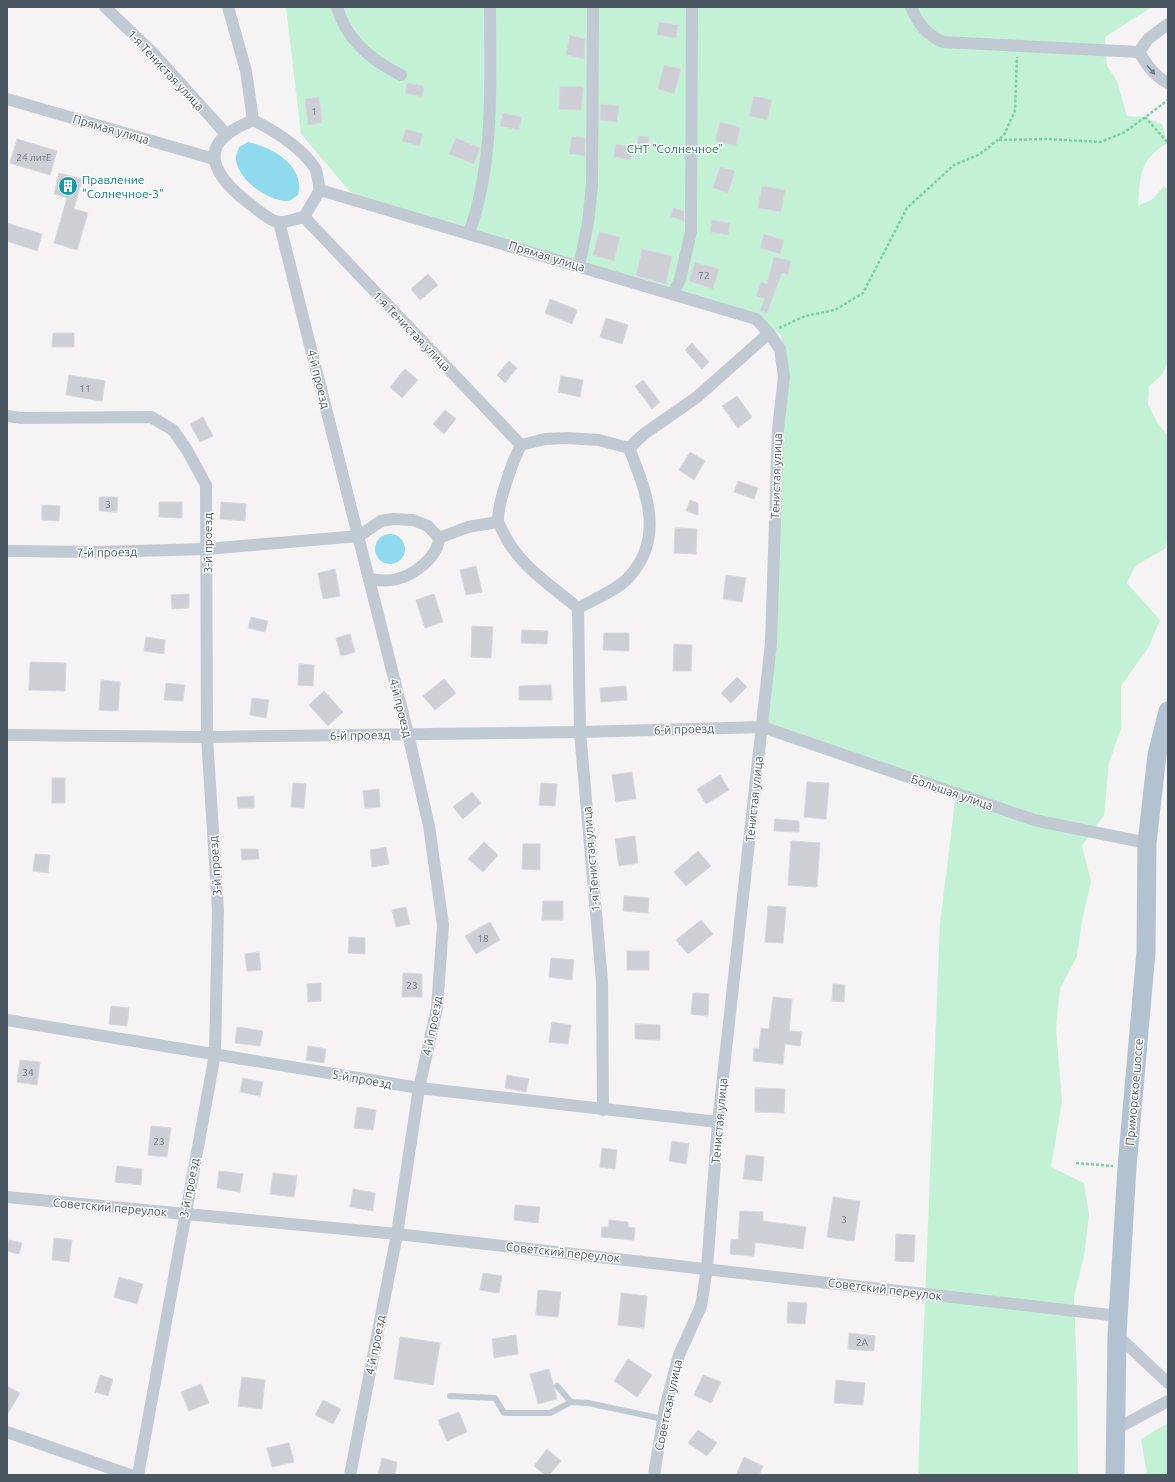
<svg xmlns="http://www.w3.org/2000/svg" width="1175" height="1482" font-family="Ubuntu,sans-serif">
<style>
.green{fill:#c3f1d5}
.water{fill:#90daee}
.building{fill:#cdcfd5;stroke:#d7d9de}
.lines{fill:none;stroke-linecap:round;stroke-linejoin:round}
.path{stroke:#7ad0a6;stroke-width:2.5;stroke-dasharray:3 2;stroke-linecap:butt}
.lane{stroke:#c1cad2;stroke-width:6}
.street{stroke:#c1cad2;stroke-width:12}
.primary{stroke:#b3c2d1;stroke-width:19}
.oneway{fill:#6e7983}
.labels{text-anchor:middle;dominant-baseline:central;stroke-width:3;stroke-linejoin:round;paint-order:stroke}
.number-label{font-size:10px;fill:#6b747e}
.street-label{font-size:12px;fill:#4a5661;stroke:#fff}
.park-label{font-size:12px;fill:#17864f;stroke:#fff}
.culture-label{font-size:12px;fill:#0d838f;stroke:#fff;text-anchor:start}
</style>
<rect width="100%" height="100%" fill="#f5f3f3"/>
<!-- green -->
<g class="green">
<path d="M286,7H1152L1105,37L1107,66L1117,81L1127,116L1145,117L1162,124L1167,143C1138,162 1141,174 1138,206L1153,199L1164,186L1168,190V362L1162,375L1149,386L1148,405L1157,422L1168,436V531L1166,548L1135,566L1127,583L1160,620L1148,648L1121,686V728L1109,763L1104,815L1082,846L1091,882L1082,920L1077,956L1060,989L1056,1029L1062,1102L1051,1167L1084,1183L1089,1215L1084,1256L1074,1297L1077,1377L1078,1475H918L940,923L956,794L772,730L763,715L784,377L781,335L756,319L357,200L301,134Z"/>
<polygon points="1168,1423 1168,1475 1147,1475 1141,1439"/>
</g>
<!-- water -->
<g class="water">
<path d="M248,142C273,147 306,167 298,195C295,197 291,201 287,201C267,201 239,180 236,160C235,156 238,151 239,147Z"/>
<circle cx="390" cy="549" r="15"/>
</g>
<!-- building -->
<g class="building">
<polygon points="659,22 678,25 676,38 657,35"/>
<polygon points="570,35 585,39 584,59 566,55"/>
<polygon points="664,65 681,69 674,94 658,89"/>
<polygon points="407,83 424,86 422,97 405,93"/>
<polygon points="560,86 583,87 581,110 559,109"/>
<polygon points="754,96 772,100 767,120 749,116"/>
<polygon points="319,97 322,123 308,125 305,99"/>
<polygon points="600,104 619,106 617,122 600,120"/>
<polygon points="503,113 522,117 519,130 500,126"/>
<polygon points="720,122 740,127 736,146 715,141"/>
<polygon points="406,129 423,134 419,146 402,141"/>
<polygon points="572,136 585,138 585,156 569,154"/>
<polygon points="638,136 649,137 648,149 637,148"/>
<polygon points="456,138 480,148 474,164 449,154"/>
<polygon points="17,139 57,151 50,175 10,163"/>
<polygon points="616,144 633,147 631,160 613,157"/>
<polygon points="720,167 735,171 728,193 713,188"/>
<polygon points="59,173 82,179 74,209 88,213 77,250 54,243 67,198 54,194"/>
<polygon points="762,186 785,190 781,212 758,208"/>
<polygon points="673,208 684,211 684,221 671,217"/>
<polygon points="712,220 730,223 728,235 710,232"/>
<polygon points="7,223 42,234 37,251 7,241"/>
<polygon points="599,232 620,237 614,261 593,255"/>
<polygon points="764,234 784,240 780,254 760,248"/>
<polygon points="642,249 672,256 666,284 636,276"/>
<polygon points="774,257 791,261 788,275 782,273 767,313 760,311 764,299 756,296 761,282 767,284"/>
<polygon points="695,262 719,269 713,289 689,281"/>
<polygon points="428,274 438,285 420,300 411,289"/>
<polygon points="550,299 577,310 572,324 545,313"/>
<polygon points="606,318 628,325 622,344 600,337"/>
<polygon points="53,333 74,333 74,347 52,347"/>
<polygon points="692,343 709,362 702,369 685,350"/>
<polygon points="509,361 517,368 505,383 497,375"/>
<polygon points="405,369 418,380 402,398 390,387"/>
<polygon points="69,375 105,381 102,401 66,395"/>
<polygon points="561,376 583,380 580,397 558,392"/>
<polygon points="643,380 660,402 652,409 635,386"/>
<polygon points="737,396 752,417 738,428 722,406"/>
<polygon points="445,410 456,419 444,434 433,424"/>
<polygon points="203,417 213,436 200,442 190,424"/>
<polygon points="690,452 705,461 694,480 679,470"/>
<polygon points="738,481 758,488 754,499 734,492"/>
<polygon points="99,497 118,497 117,512 99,511"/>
<polygon points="690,500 698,503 698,515 686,511"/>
<polygon points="159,502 182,502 182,518 159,517"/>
<polygon points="221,502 246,504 245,521 220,519"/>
<polygon points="42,505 60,506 59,521 42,520"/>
<polygon points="675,528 697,529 696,554 674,553"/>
<polygon points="476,566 482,592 466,595 460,570"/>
<polygon points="335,569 340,596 323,599 318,573"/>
<polygon points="726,575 746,578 742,602 723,599"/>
<polygon points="189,594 189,608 172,609 171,595"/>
<polygon points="434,594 443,622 425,628 416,600"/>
<polygon points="251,617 268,621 265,632 248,628"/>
<polygon points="472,626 493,627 491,658 471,657"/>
<polygon points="522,630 548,631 547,644 521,643"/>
<polygon points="604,633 629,633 629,651 603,650"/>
<polygon points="350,634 355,652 341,656 336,638"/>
<polygon points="146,637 165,640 164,654 144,651"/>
<polygon points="674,644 692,645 691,671 673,671"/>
<polygon points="30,662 66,663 65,691 29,690"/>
<polygon points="299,664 314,665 313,686 298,685"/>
<polygon points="737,677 747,687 731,703 721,693"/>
<polygon points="444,679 456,693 435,710 423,696"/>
<polygon points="101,680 120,682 118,711 99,710"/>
<polygon points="166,683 185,685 183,701 164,700"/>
<polygon points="551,685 552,700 519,700 519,686"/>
<polygon points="626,686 627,700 601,702 600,688"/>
<polygon points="324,691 343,712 328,726 309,705"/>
<polygon points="252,698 269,700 266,718 250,715"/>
<polygon points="632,772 636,799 616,802 612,775"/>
<polygon points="720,775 729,790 706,804 697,789"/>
<rect x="52" y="778" width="13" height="25"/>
<polygon points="807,782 829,783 826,819 804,817"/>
<polygon points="293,783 306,784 304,808 291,807"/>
<polygon points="541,783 557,784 555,806 539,805"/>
<polygon points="379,789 380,807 365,808 363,791"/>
<polygon points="472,792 481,803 463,819 453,807"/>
<polygon points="254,796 254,808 238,808 237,797"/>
<polygon points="775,819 799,821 799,832 774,831"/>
<polygon points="635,836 638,863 619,866 615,839"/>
<polygon points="791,841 820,843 817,887 788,885"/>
<polygon points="484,842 498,855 483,872 468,859"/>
<polygon points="523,844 540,844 540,870 522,869"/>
<polygon points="386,847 389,864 372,867 370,850"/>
<polygon points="241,849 258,849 259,859 242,860"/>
<polygon points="698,851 711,866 686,886 674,872"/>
<polygon points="35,854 50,855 48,873 33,871"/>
<polygon points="624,896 649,898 648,913 623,911"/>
<polygon points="543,901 563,901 563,920 542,920"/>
<polygon points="768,906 786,907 783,943 765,942"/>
<polygon points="406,907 410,924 396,927 392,910"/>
<polygon points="701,920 713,934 688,954 676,940"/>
<polygon points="490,922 500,940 476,954 465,936"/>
<polygon points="349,937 365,938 365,954 348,953"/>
<rect x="627" y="951" width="22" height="19"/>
<polygon points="259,952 261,970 247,971 245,954"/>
<polygon points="551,958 574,960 572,980 549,977"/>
<polygon points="403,973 422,974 422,997 402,997"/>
<polygon points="321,983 321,1001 308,1002 307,984"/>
<polygon points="833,984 845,985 844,1002 832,1001"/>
<polygon points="693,993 709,994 708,1016 691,1014"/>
<polygon points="773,997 792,999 789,1031 802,1032 800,1046 785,1044 783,1064 753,1061 754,1048 759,1049 761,1028 769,1029"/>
<polygon points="111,1006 129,1008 127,1026 109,1024"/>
<polygon points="552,1022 571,1025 568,1044 549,1042"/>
<polygon points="635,1024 660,1025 660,1040 635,1039"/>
<polygon points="237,1027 263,1031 260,1046 235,1043"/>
<polygon points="308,1046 326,1049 324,1063 306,1060"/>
<polygon points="20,1060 40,1062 37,1085 17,1082"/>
<polygon points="507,1075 529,1079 526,1092 505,1088"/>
<polygon points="243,1078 263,1082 260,1096 240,1092"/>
<polygon points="755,1088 785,1089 784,1113 755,1112"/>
<polygon points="357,1107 376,1110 373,1130 354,1128"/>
<polygon points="151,1126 171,1128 167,1157 148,1155"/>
<polygon points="672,1141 689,1144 686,1164 669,1161"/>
<polygon points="602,1148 617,1150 615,1169 600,1167"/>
<polygon points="746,1155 764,1157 762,1181 743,1179"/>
<polygon points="117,1166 142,1169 141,1185 115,1182"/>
<polygon points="219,1171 243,1174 240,1192 217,1188"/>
<polygon points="273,1173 297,1176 294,1197 270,1194"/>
<polygon points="353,1189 375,1193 373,1211 350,1207"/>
<polygon points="833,1197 860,1201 854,1241 827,1237"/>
<polygon points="515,1205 540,1207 538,1223 514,1220"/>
<polygon points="740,1211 763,1212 763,1221 806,1227 803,1249 761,1243 755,1243 754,1256 730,1254 731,1239 738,1240"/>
<polygon points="609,1220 628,1222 628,1227 635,1228 634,1240 601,1237 602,1227 608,1227"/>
<polygon points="896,1234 915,1235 914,1262 895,1261"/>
<polygon points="54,1238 72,1240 69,1262 52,1260"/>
<polygon points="9,1240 22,1243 19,1254 7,1251"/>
<polygon points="483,1273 502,1276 499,1293 480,1290"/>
<polygon points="119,1277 143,1284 137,1304 114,1297"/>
<polygon points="538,1290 561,1292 558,1317 536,1315"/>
<polygon points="621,1293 647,1296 644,1328 618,1325"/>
<polygon points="788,1302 807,1303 805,1324 787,1323"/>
<polygon points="849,1333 875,1336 874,1351 848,1349"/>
<polygon points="516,1335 518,1354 494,1358 492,1339"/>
<polygon points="400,1337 440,1343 433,1385 394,1379"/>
<polygon points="628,1359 652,1375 637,1397 614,1381"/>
<polygon points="549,1369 557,1399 538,1404 530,1374"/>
<polygon points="100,1375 113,1379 108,1396 95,1392"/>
<polygon points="703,1375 721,1382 711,1403 694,1395"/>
<polygon points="242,1377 265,1380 262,1409 238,1406"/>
<polygon points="836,1380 865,1383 863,1405 834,1403"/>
<polygon points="201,1384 209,1403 189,1411 181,1392"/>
<polygon points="7,1386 20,1393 7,1415"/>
<polygon points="323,1400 341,1409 333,1424 315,1415"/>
<polygon points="459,1412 467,1432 447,1441 438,1420"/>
<polygon points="698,1430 717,1443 707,1456 688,1443"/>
<polygon points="289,1443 294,1462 272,1467 267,1448"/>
<polygon points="547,1449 561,1461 549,1475 545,1475 534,1466"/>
<polygon points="744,1457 763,1466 759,1475 736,1475"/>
<polygon points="382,1458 397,1462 395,1475 378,1475"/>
</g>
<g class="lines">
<!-- path -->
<g class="path">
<polyline points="1145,117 1168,143"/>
<polyline points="999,140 1047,139 1101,142 1125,132 1168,100"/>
<polyline points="779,328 805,316 835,310 863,293 907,208 954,165 980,154 1004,135 1015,111 1017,57"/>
<polyline points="1076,1163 1113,1166"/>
</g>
<!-- lane -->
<g class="lane">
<polyline points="557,1386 571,1402"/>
<polyline points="450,1396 495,1398 504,1413 550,1413 571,1402 588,1403 663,1419"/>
</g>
<!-- street -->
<g class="street">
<polyline points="105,7 152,52 226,134"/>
<polyline points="228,7 246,71 253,120"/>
<path d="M337,7C346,39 372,61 401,75"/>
<path d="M911,7C918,24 927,35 943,42L1139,52"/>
<path d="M1139,52C1147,65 1154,76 1168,83"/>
<polyline points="1139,52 1148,39 1168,24"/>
<polyline points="7,99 214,159"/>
<path d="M253,120C275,131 301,147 315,168C318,174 318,184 320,190L304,217C297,218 286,223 279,222C270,221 258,210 250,204C235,193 204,166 218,144C226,132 240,126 253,120Z"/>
<polyline points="320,190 756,319 769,333 780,349 784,377 778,429 771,643 718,1122 707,1268 701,1306 679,1355 665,1408 654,1475"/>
<polyline points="304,217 521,445"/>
<polyline points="279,222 408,734 429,826 443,925 437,1008 419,1088 397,1234 350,1475"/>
<path d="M469,233C495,161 490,83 490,7"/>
<polyline points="579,266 588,223 592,185 593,7"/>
<polyline points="673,294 680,279 691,232 692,7"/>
<polyline points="7,416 21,418 151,417 173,430 187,450 206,485 207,737 218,910 215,1054 138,1475"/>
<path d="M567,438L599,440L629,448C646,491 666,538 628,578C617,590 593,600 578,608C551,585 519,566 503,532C502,529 499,525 498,521C497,505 513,460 521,445L545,439Z"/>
<polyline points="629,448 644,434 697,397 769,333"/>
<polyline points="439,538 468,527 498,522"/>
<path d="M7,551L97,552L207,549L359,536L381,521L393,519L413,520L428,526L439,538C438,557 414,575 397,579C389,582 378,580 369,579"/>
<polyline points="578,608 580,732 602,981 603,1110"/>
<polyline points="7,735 207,737 580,732 762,727 1034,820 1147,843"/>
<polyline points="7,1020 419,1088 718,1122"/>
<polyline points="7,1197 397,1234 1119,1316"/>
<polyline points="1117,1335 1168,1383"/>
<polyline points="1116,1429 1168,1401"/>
<polyline points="7,1432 130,1475"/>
</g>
<!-- primary -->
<polyline class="primary" points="1115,1475 1117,1335 1127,1167 1146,952 1147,843 1157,755 1168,711"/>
</g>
<!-- one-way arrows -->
<defs><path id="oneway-solid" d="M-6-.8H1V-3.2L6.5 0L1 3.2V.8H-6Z"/></defs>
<use class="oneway" href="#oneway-solid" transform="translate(1151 70) rotate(48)"/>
<!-- icons -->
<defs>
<g id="building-disc" transform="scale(1)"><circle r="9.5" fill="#0f9aa8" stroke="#fff"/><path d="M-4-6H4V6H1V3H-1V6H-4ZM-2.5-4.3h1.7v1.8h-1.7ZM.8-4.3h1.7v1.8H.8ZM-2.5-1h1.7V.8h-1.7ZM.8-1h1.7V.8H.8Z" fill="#fff"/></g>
</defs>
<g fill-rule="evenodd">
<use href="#building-disc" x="68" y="186"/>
</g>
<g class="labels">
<!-- number labels -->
<g class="number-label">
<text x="314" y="111">1</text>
<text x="34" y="157">24 литЕ</text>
<text x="704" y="275">72</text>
<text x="85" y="388">11</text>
<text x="108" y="504">3</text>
<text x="483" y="938">18</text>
<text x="412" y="985">23</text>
<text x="28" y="1072">34</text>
<text x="159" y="1141">23</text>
<text x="844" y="1219">3</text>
<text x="862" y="1342">2А</text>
</g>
<!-- street labels -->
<g class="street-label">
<text transform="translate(166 70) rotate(47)">1-я Тенистая улица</text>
<text transform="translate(111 129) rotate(16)">Прямая улица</text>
<text transform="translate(547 256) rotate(17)">Прямая улица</text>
<text transform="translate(412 331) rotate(46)">1-я Тенистая улица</text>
<text transform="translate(319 379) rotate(76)">4-й проезд</text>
<text transform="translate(776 476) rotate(-88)">Тенистая улица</text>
<text transform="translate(207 543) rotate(-90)">3-й проезд</text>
<text transform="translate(107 552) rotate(-1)">7-й проезд</text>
<text transform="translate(401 708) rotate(76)">4-й проезд</text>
<text transform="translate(684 729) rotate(-2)">6-й проезд</text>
<text transform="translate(360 735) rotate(-1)">6-й проезд</text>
<text transform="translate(952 792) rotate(19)">Большая улица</text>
<text transform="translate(754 799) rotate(-84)">Тенистая улица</text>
<text transform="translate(591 859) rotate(-95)">1-я Тенистая улица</text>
<text transform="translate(215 866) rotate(-94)">3-й проезд</text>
<text transform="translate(432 1026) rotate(-79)">4-й проезд</text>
<text transform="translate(362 1079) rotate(10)">5-й проезд</text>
<text transform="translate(1134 1092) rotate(-85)">Приморское шоссе</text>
<text transform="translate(719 1121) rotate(-85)">Тенистая улица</text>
<text transform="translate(189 1188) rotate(-79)">3-й проезд</text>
<text transform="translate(110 1207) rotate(5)">Советский переулок</text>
<text transform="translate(563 1252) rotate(6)">Советский переулок</text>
<text transform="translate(885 1289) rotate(7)">Советский переулок</text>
<text transform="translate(375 1345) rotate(-79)">4-й проезд</text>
<text transform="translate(668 1405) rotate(-78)">Советская улица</text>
</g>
<!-- park labels -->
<g class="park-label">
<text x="675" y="148">СНТ "Солнечное"</text>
</g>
<!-- culture labels -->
<g class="culture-label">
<text x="82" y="179">Правление<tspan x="82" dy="14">"Солнечное-3"</tspan></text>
</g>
</g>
<!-- border -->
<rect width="1175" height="1482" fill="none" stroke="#4a5661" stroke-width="16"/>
</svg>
